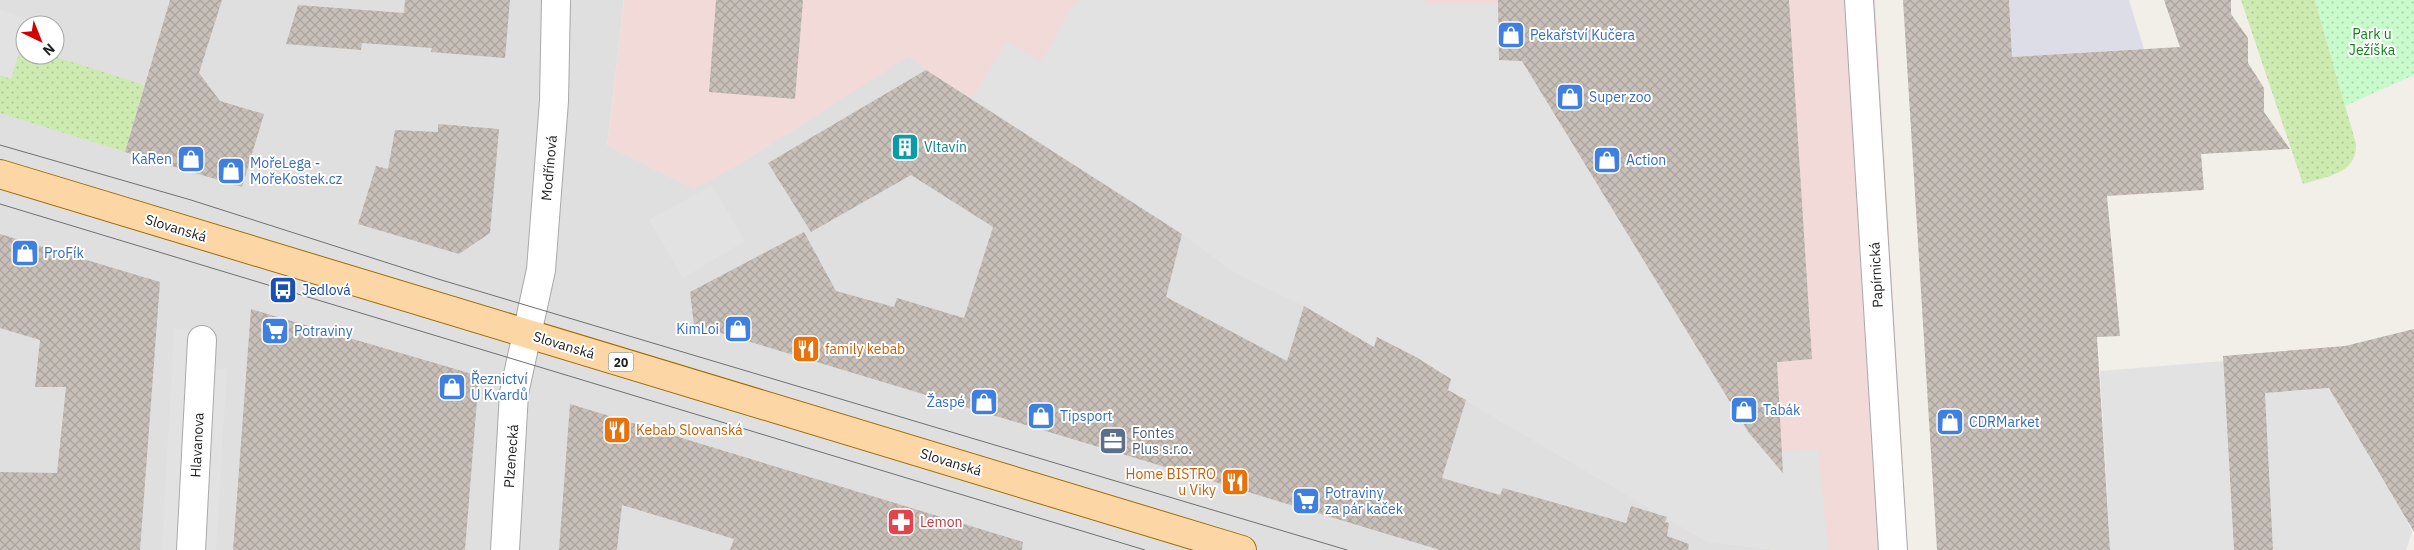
<svg xmlns="http://www.w3.org/2000/svg" width="2414" height="550" font-family="'IBM Plex Sans',sans-serif">
<style>
.residential{fill:#e0dfdf;fill-rule:evenodd}
.commercial{fill:#f2dad9}
.grass{fill:url(#grass-dots)}
.park{fill:url(#park-dots)}
.parking{fill:#e2e2e2}
.plaza{fill:#dddde8}
.building{fill:url(#building-cross-hatch)}
.lines{fill:none;stroke-linecap:round;stroke-linejoin:round}
.minor-casing{stroke:#a9a9a9;stroke-width:30}
.primary-casing{stroke:#a06b00;stroke-width:30}
.minor{stroke:#fff;stroke-width:28}
.primary{stroke:#fcd6a4;stroke-width:28}
.tram{stroke:#707070;stroke-width:1}
.labels{text-anchor:middle;dominant-baseline:central;stroke-width:4;stroke-linejoin:round;paint-order:stroke}
.shield{fill:#fff;stroke:#646464;stroke-width:1}
.shield-label{font-size:12px;font-weight:bold;fill:#222}
.park-label{font-size:14px;fill:#0c8416;stroke:#fff}
.shop-label{font-size:14px;fill:#366cbe;stroke:#fff;text-anchor:start}
.culture-label{font-size:14px;fill:#0d838f;stroke:#fff;text-anchor:start}
.street-label{font-size:14px;fill:#222;stroke:#fff}
.transit-label{font-size:14px;fill:#164399;stroke:#fff;text-anchor:start}
.food-label{font-size:14px;fill:#c56008;stroke:#fff;text-anchor:start}
.service-label{font-size:14px;fill:#4e5e75;stroke:#fff;text-anchor:start}
.health-label{font-size:14px;fill:#be3a42;stroke:#fff;text-anchor:start}
</style>
<defs>
<pattern id="grass-dots" width="8" height="8" patternUnits="userSpaceOnUse" patternTransform="scale(1.25)"><rect width="8" height="8" fill="#cdebb0"/><path d="M2 2h.1M6 6h.1" fill="none" stroke="#b0c997" stroke-width="1.8" stroke-linecap="round"/></pattern>
<pattern id="park-dots" width="8" height="8" patternUnits="userSpaceOnUse" patternTransform="scale(1.25)"><rect width="8" height="8" fill="#c8facc"/><path d="M2 2h.1M6 6h.1" fill="none" stroke="#acd6af" stroke-width="1.8" stroke-linecap="round"/></pattern>
<pattern id="building-cross-hatch" width="8" height="8" patternUnits="userSpaceOnUse" patternTransform="scale(1.25)"><rect width="8" height="8" fill="#c7bfb8"/><path d="M0 0l8 8M0 8l8-8" fill="none" stroke="#aba49e"/></pattern>
</defs>
<rect width="100%" height="100%" fill="#f2efe9"/>
<!-- residential -->
<path class="residential" d="M0,0H624L607,146L738,165L909,55L926,70L1182,234L1373,346L1377,337L1415,356L1451,379L1448,390L1708,542L1778,550H0ZM25,25H55V55H25Z"/>
<!-- commercial -->
<polygon class="commercial" points="624,0 1875,0 1908,550 1778,550 1708,542 1448,390 1451,379 1415,356 1378,337 1374,346 1304,306 1234,272 1182,234 926,70 909,56 738,165 694,189 607,146"/>
<!-- grass -->
<g class="grass">
<path d="M2241,0H2315L2356,144C2357,174 2327,176 2303,184Z"/>
<polygon points="21,46 25,47 25,55 50,55 144,85 125,152 0,113 0,75 11,78"/>
</g>
<!-- park -->
<polygon class="park" points="2315,0 2414,0 2414,75 2345,106"/>
<!-- parking -->
<g class="parking">
<polygon points="1088,0 1425,0 1426,4 1498,3 1499,60 1522,61 1749,433 1766,448 1782,451 1818,449 1828,550 1778,550 1708,542 1448,390 1451,379 1415,356 1378,337 1374,346 1304,306 1234,272 1182,234 971,100 1007,41 1041,62 1075,1"/>
<polygon points="0,10 29,19 28,25 25,25 25,34 11,79 0,75"/>
<polygon points="712,185 745,241 683,278 649,220"/>
<polygon points="174,328 189,329 177,550 162,550"/>
<polygon points="2223,361 2234,550 2110,550 2100,371"/>
<polygon points="214,368 227,369 216,550 201,550"/>
<polygon points="2335,388 2344,414 2406,519 2412,532 2406,550 2273,550 2265,393"/>
</g>
<!-- plaza -->
<polygon class="plaza" points="2009,0 2129,0 2144,49 2012,57"/>
<!-- building -->
<g class="building">
<polygon points="170,0 222,0 199,73 220,101 264,114 242,187 125,152"/>
<polygon points="405,0 510,0 505,58 431,52 432,48 362,43 361,50 286,44 298,5 404,13"/>
<polygon points="716,0 803,0 795,99 709,92"/>
<polygon points="1498,0 1789,0 1812,359 1777,362 1783,473 1749,433 1522,61 1499,60"/>
<polygon points="1903,0 2009,0 2012,57 2180,47 2164,0 2231,0 2231,14 2248,38 2248,63 2264,88 2264,112 2290,149 2201,154 2204,190 2107,196 2120,336 2097,337 2110,550 1937,550"/>
<polygon points="926,70 1182,234 1166,297 1287,361 1304,306 1374,347 1377,337 1416,357 1451,379 1448,390 1466,400 1442,478 1500,495 1503,488 1626,523 1631,506 1667,517 1665,522 1669,523 1667,536 1689,544 1688,550 1440,550 694,325 690,292 804,232 836,291 894,307 897,298 964,318 993,227 911,175 811,232 768,163"/>
<polygon points="438,124 499,129 490,233 459,254 358,224 376,166 388,169 395,130 438,132"/>
<polygon points="0,234 160,282 140,550 0,550 0,472 57,473 66,387 35,387 40,340 0,328"/>
<polygon points="251,309 479,376 465,550 233,550"/>
<polygon points="2414,329 2414,532 2329,388 2265,393 2273,550 2234,550 2223,356 2345,346"/>
<polygon points="570,404 1023,542 1022,550 730,550 734,539 622,505 617,550 559,550"/>
</g>
<g class="lines">
<!-- minor casing -->
<g class="minor-casing">
<g id="minor">
<polyline points="1859,0 1893,550"/>
<polyline points="191,550 202,340"/>
<polyline points="505,550 514,393 541,270 554,101 556,0"/>
</g>
</g>
<!-- primary casing -->
<g class="primary-casing">
<polyline id="primary" points="0,174 1242,550"/>
</g>
<!-- minor -->
<use href="#minor" class="minor"/>
<!-- primary -->
<use href="#primary" class="primary"/>
<!-- tram -->
<g class="tram">
<polyline points="0,145 191,200 438,279 1347,550"/>
<polyline points="0,204 1145,550"/>
</g>
</g>
<!-- icons -->
<defs>
<g id="shop-square" transform="scale(1.4375)"><rect x="-9" y="-9" width="18" height="18" rx="4" fill="#3f7fe0" stroke="#fff"/><path d="M-5-2.5h2.3a2.7 3.5 0 0 1 5.4 0H5L5.5 6h-11ZM-1.5-2.5h3a1.5 2.3 0 0 0-3 0Z" fill="#fff"/></g>
<g id="building-square" transform="scale(1.4375)"><rect x="-9" y="-9" width="18" height="18" rx="4" fill="#0f9aa8" stroke="#fff"/><path d="M-4-6H4V6H1V3H-1V6H-4ZM-2.5-4.3h1.7v1.8h-1.7ZM.8-4.3h1.7v1.8H.8ZM-2.5-1h1.7V.8h-1.7ZM.8-1h1.7V.8H.8Z" fill="#fff"/></g>
<g id="bus-square" transform="scale(1.4375)"><rect x="-9" y="-9" width="18" height="18" rx="4" fill="#1a4fb4" stroke="#fff"/><path d="M-5-6H5V4H4V6H2V4H-2V6H-4V4H-5ZM-3.5-4V0h7V-4ZM-3.5 1.2v1.5H-2V1.2ZM2 1.2v1.5H3.5V1.2Z" fill="#fff"/></g>
<g id="supermarket-square" transform="scale(1.4375)"><rect x="-9" y="-9" width="18" height="18" rx="4" fill="#3f7fe0" stroke="#fff"/><path d="M-6-5.5h2.5l.6 2H6L4.5 2H-2.5L-4.4-4H-6ZM-1.5 3.2a1.3 1.3 0 1 0 .1 0ZM3 3.2a1.3 1.3 0 1 0 .1 0Z" fill="#fff"/></g>
<g id="restaurant-square" transform="scale(1.4375)"><rect x="-9" y="-9" width="18" height="18" rx="4" fill="#e8710a" stroke="#fff"/><path d="M-5-6h1v4h1v-4h1v4h1v-4h1v5L-1.5 .5V6h-2V.5L-5-1ZM5-6V6H3V1.5H1.5Q1.5-4 5-6Z" fill="#fff"/></g>
<g id="office-square" transform="scale(1.4375)"><rect x="-9" y="-9" width="18" height="18" rx="4" fill="#5c6f8a" stroke="#fff"/><path d="M-6-3h4V-5.5h4V-3h4V5H-6ZM-1-4.5V-3h2v-1.5ZM-6 0V1H6V0Z" fill="#fff"/></g>
<g id="pharmacy-square" transform="scale(1.4375)"><rect x="-9" y="-9" width="18" height="18" rx="4" fill="#e0444e" stroke="#fff"/><path d="M-2-6h4v4h4v4h-4v4h-4v-4h-4v-4h4Z" fill="#fff"/></g>
</defs>
<g fill-rule="evenodd">
<use href="#shop-square" x="1511" y="35"/>
<use href="#shop-square" x="1570" y="97"/>
<use href="#building-square" x="905" y="147"/>
<use href="#shop-square" x="191" y="159"/>
<use href="#shop-square" x="1607" y="160"/>
<use href="#shop-square" x="231" y="171"/>
<use href="#shop-square" x="25" y="253"/>
<use href="#bus-square" x="283" y="290"/>
<use href="#shop-square" x="738" y="329"/>
<use href="#supermarket-square" x="275" y="331"/>
<use href="#restaurant-square" x="806" y="349"/>
<use href="#shop-square" x="452" y="387"/>
<use href="#shop-square" x="984" y="402"/>
<use href="#shop-square" x="1744" y="410"/>
<use href="#shop-square" x="1041" y="416"/>
<use href="#shop-square" x="1950" y="422"/>
<use href="#restaurant-square" x="617" y="430"/>
<use href="#office-square" x="1113" y="441"/>
<use href="#restaurant-square" x="1235" y="482"/>
<use href="#supermarket-square" x="1306" y="501"/>
<use href="#pharmacy-square" x="901" y="522"/>
</g>
<g class="labels">
<!-- shield labels -->
<rect class="shield" x="608.5" y="352.5" width="25" height="19" rx="4"/>
<g class="shield-label">
<text x="621" y="362">20</text>
</g>
<!-- park labels -->
<g class="park-label">
<text x="2372" y="34">Park u<tspan x="2372" dy="16">Ježíška</tspan></text>
</g>
<!-- shop labels -->
<g class="shop-label">
<text x="1530" y="35">Pekařství Kučera</text>
<text x="1589" y="97">Super zoo</text>
<text x="172" y="159" text-anchor="end">KaRen</text>
<text x="1626" y="160">Action</text>
<text x="250" y="163">MořeLega -<tspan x="250" dy="16">MořeKostek.cz</tspan></text>
<text x="44" y="253">ProFík</text>
<text x="719" y="329" text-anchor="end">KimLoi</text>
<text x="294" y="331">Potraviny</text>
<text x="471" y="379">Řeznictví<tspan x="471" dy="16">U Kvardů</tspan></text>
<text x="965" y="402" text-anchor="end">Žaspé</text>
<text x="1763" y="410">Tabák</text>
<text x="1060" y="416">Tipsport</text>
<text x="1969" y="422">CDRMarket</text>
<text x="1325" y="493">Potraviny<tspan x="1325" dy="16">za pár kaček</tspan></text>
</g>
<!-- culture labels -->
<g class="culture-label">
<text x="924" y="147">Vltavín</text>
</g>
<!-- street labels -->
<g class="street-label">
<text transform="translate(549 168) rotate(-85)">Modřínová</text>
<text transform="translate(176 228) rotate(17)">Slovanská</text>
<text transform="translate(1876 275) rotate(-93)">Papírnická</text>
<text transform="translate(564 345) rotate(17)">Slovanská</text>
<text transform="translate(197 445) rotate(-87)">Hlavanova</text>
<text transform="translate(511 456) rotate(-86)">Plzenecká</text>
<text transform="translate(951 462) rotate(17)">Slovanská</text>
</g>
<!-- transit labels -->
<g class="transit-label">
<text x="302" y="290">Jedlová</text>
</g>
<!-- food labels -->
<g class="food-label">
<text x="825" y="349">family kebab</text>
<text x="636" y="430">Kebab Slovanská</text>
<text x="1216" y="474" text-anchor="end">Home BISTRO<tspan x="1216" dy="16">u Viky</tspan></text>
</g>
<!-- service labels -->
<g class="service-label">
<text x="1132" y="433">Fontes<tspan x="1132" dy="16">Plus s.r.o.</tspan></text>
</g>
<!-- health labels -->
<g class="health-label">
<text x="920" y="522">Lemon</text>
</g>
</g>
<!-- north arrow -->
<g transform="translate(40 40) rotate(137)"><circle r="24" fill="#ffffff" stroke="#a7a7a7"/>
<path d="M0-4L9 19L0 12L-9 19Z" fill="#d40000"/>
<text y="-8" font-size="14" font-weight="bold" text-anchor="middle" fill="#222222">N</text>
</g>
</svg>
